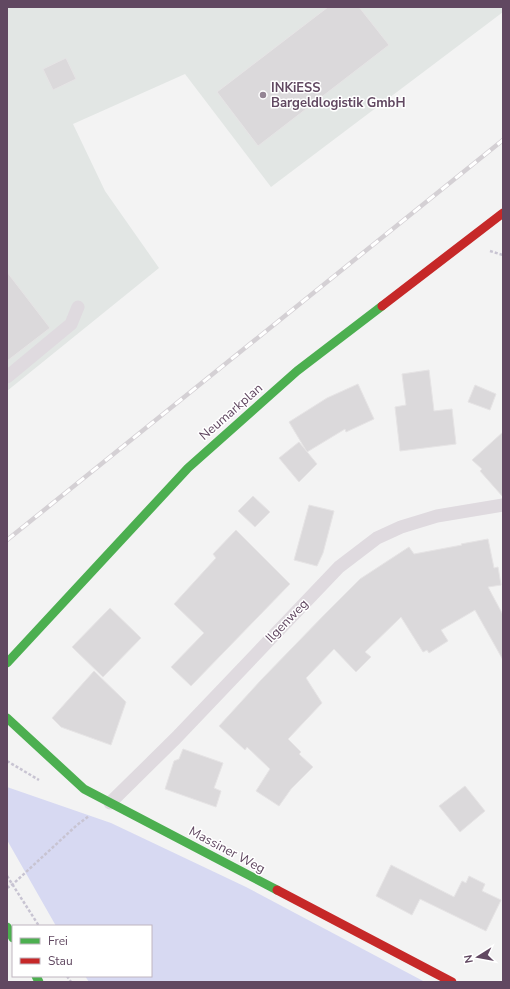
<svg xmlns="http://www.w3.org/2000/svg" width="510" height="989" font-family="'Nunito Sans',sans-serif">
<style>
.commercial{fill:#e2e6e4}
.green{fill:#d7d9f2}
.building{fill:#dbd9db;stroke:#e6e4e5}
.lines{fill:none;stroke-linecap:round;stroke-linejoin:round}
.path{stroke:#c8c4d2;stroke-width:2.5;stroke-dasharray:3 2;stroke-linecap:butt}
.lane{stroke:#dfdadf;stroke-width:13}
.fast{stroke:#4caf50;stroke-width:9}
.jam{stroke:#c62828;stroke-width:9}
.rail-casing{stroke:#d4d0d4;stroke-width:4.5}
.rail{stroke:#fff;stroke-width:3;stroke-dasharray:9;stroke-linecap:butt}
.poi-dot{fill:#948494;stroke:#fff;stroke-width:1.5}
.labels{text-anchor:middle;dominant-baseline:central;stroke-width:3;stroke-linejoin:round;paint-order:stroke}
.poi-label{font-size:13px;font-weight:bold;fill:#614861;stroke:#fff;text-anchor:start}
.street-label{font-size:13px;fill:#614861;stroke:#fff}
</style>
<rect width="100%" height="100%" fill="#f3f3f3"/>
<!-- commercial -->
<polygon class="commercial" points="7,7 503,7 503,12 271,187 185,74 73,124 105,191 159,268 7,391"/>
<!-- green -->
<polygon class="green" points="7,787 111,823 246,887 425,982 89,982 85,976 151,976 151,926 56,926 7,840"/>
<!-- building -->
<g class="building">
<polygon points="328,7 359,7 389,45 258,146 217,92"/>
<polygon points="66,58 76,79 53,90 43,69"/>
<polygon points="7,272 50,328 7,361"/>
<polygon points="429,370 434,411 452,409 456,444 400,451 395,407 406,405 402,374"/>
<polygon points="358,384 374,419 346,432 345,429 307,452 289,422 327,398"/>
<polygon points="475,385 496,394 490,410 468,402"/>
<polygon points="503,432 503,497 480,471 482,469 472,460"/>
<polygon points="299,442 317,464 299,482 279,458"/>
<polygon points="253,496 270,512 255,527 238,511"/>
<polygon points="309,505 334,511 323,553 317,566 294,560"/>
<polygon points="236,530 290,584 191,686 171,667 204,633 174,604 216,558 213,554"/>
<polygon points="488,539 494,568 498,567 501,585 488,587 503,615 503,660 475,610 441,630 448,641 429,653 427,650 423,652 401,617 365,652 371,657 356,672 334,649 306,678 322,703 288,739 301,752 299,754 313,767 291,789 279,806 256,791 270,769 247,747 245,750 219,726 261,680 327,612 360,579 409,547 414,554 462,545 461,544"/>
<polygon points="110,608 141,638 103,677 72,647"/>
<polygon points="94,671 126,702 111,745 61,727 52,718"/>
<polygon points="183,749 223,763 214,788 221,791 216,807 165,789 174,761 179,759"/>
<polygon points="465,786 485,811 460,832 439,806"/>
<polygon points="391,865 454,897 462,881 466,883 469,876 485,884 482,891 501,900 486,931 420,899 412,915 376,896"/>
</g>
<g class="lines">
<!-- path -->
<g class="path">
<polyline points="490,251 503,255"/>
<polyline points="7,761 39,780"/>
<polyline points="7,876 39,926"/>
<polyline points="7,888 13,884 77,825 89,816"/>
<polyline points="67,976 71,982"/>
</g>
<!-- lane -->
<g class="lane">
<polyline points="7,377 71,324 78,307"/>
<polyline points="110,803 176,738 339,567 377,538 401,527 437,516 503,505"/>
</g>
<!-- fast -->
<g class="fast">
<polyline points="7,663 188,468 297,371 382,306"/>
<polyline points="7,718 84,789 277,890"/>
<polyline points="7,927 13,938"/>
<polyline points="36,976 39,982"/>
</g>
<!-- jam -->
<g class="jam">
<polyline points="382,306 503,213"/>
<polyline points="277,890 452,982"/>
</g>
<!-- rail casing -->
<g class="rail-casing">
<polyline id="rail" points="7,540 503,140"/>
</g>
<!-- rail -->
<use href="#rail" class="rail"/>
</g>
<!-- markers -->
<circle class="poi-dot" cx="263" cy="95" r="4"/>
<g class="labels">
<!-- poi labels -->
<g class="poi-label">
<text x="271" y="88">INKiESS<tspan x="271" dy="15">Bargeldlogistik GmbH</tspan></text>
</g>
<!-- street labels -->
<g class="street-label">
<text transform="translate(231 412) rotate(-41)">Neumarkplan</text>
<text transform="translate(287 621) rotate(-46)">Ilgenweg</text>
<text transform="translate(227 850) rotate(28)">Massiner Weg</text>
</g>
</g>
<!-- border -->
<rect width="510" height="989" fill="none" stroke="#614861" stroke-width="16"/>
<!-- legend -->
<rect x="12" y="925" width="140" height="52" fill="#ffffff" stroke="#c0b6c0"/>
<rect x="20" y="938" width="20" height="6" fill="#4caf50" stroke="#c0b6c0"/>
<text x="48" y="945" font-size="12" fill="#614861">Frei</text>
<rect x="20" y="958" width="20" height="6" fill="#c62828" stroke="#c0b6c0"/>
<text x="48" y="965" font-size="12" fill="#614861">Stau</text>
<!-- north arrow -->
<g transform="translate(478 957) rotate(259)" stroke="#ffffff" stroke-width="3" paint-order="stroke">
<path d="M0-3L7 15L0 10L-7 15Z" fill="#614861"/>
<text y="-6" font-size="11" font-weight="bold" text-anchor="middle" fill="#614861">N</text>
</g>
</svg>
